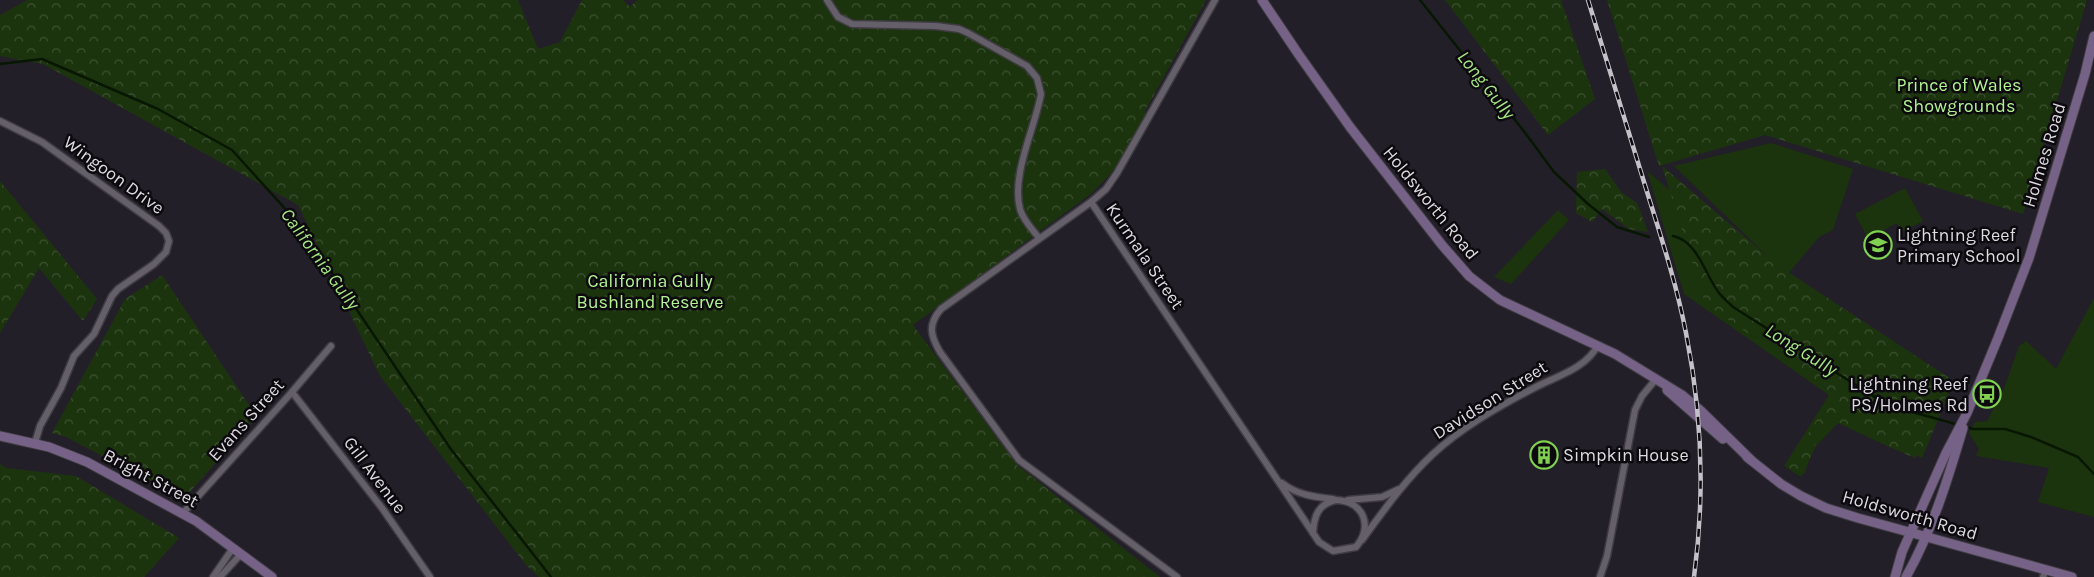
<svg xmlns="http://www.w3.org/2000/svg" width="2094" height="577" font-family="Karla,sans-serif">
<style>
.grass{fill:#1c340e}
.forest{fill:url(#forest-crowns)}
.lines{fill:none;stroke-linecap:round;stroke-linejoin:round}
.stream{stroke:#081702;stroke-width:2.5}
.street-casing{stroke:#3f3b42;stroke-width:9}
.secondary-casing{stroke:#3f3b42;stroke-width:11}
.street{stroke:#645f69;stroke-width:6}
.secondary{stroke:#756286;stroke-width:9}
.rail-casing{stroke:#c4c2c8;stroke-width:4.5}
.rail{stroke:#0c0a0e;stroke-width:2.5;stroke-dasharray:8;stroke-linecap:butt}
.labels{text-anchor:middle;dominant-baseline:central;stroke-width:5;stroke-linejoin:round;paint-order:stroke}
.park-label{font-size:18px;fill:#b2f590;stroke:#0c0a0e}
.street-label{font-size:18px;fill:#dddbe0;stroke:#0c0a0e}
.poi-label{font-size:18px;fill:#dddbe0;stroke:#0c0a0e;text-anchor:start}
.water-label{font-size:19px;font-style:italic;fill:#a5e783;stroke:#0c0a0e}
</style>
<defs>
<pattern id="forest-crowns" width="20" height="18" patternUnits="userSpaceOnUse" patternTransform="scale(1.25)"><rect width="20" height="18" fill="#1c340e"/><path d="M2 6a3 3 0 1 1 6 0M12 15a3 3 0 1 1 6 0" fill="none" stroke="#3d5131"/></pattern>
</defs>
<rect width="100%" height="100%" fill="#231f28"/>
<!-- grass -->
<g class="grass">
<polygon points="1771,143 1853,169 1833,230 1819,237 1787,275 1674,166"/>
<polygon points="1647,171 1686,204 1899,432 1885,445 1838,423 1816,446 1801,477 1784,466 1829,395 1684,294"/>
<polygon points="1905,188 1923,221 1902,232 1897,223 1868,239 1855,214"/>
<polygon points="1558,210 1569,220 1511,284 1494,277"/>
<polygon points="2094,298 2094,517 2038,502 2049,468 1976,456 1979,449 1969,433 1975,422 1987,421 2003,391 2019,346 2026,341 2056,369"/>
</g>
<!-- forest -->
<g class="forest">
<polygon points="27,0 518,0 538,49 560,42 582,0 623,0 630,7 637,0 1206,0 1145,111 1147,113 1114,170 1092,193 913,325 1017,465 1160,577 539,577 526,565 380,376 298,205 43,64 0,56 0,15"/>
<polygon points="1445,0 1561,0 1595,99 1548,135"/>
<polygon points="1607,0 2087,0 2023,214 1765,135 1659,166"/>
<polygon points="1662,166 1779,266 1954,381 1922,458 1916,455 1915,458 1885,445 1887,442 1838,422 1816,442 1804,474 1787,467 1833,394 1705,303"/>
<polygon points="1605,169 1621,192 1637,203 1648,232 1629,229 1602,209 1592,222 1576,213 1577,172"/>
<polygon points="0,181 97,299 83,321 39,268 0,333"/>
<polygon points="162,275 257,417 186,496 181,497 66,437 52,433 125,299"/>
<polygon points="0,464 6,468 76,476 179,538 144,577 0,577"/>
</g>
<g class="lines">
<!-- stream -->
<g class="stream">
<polyline points="1420,0 1523,130 1554,172 1588,204 1617,227 1649,237"/>
<polyline points="0,64 42,59 158,109 232,150 299,224 450,448 551,577"/>
<path d="M1673,236C1698,241 1705,275 1719,293C1723,298 1729,303 1733,307L1881,401L1898,408L1959,425"/>
<polyline points="1964,426 1973,429 2005,429 2031,437 2078,457 2094,474"/>
</g>
<!-- street casing -->
<g class="street-casing">
<g id="street">
<path d="M827,0L838,17L852,24L936,26L959,29L968,33L1027,66L1037,78L1041,94C1035,128 1011,175 1020,209C1023,220 1032,229 1039,238"/>
<polyline points="0,121 42,142 159,226 166,233 169,241 166,252 154,264 118,289 112,296 94,334 74,356 61,388 40,426 35,443"/>
<polyline points="1091,202 1313,533"/>
<polyline points="292,392 382,508 430,577"/>
<path d="M1282,483C1297,495 1315,497 1333,499"/>
<path d="M1336,500C1363,501 1374,526 1356,547L1333,551L1319,542L1313,533C1314,516 1318,504 1336,500Z"/>
<polyline points="1348,500 1382,497 1399,489"/>
<polyline points="183,513 292,392 331,346"/>
<path d="M1362,540C1384,510 1406,479 1433,454C1461,428 1498,407 1532,389C1554,377 1586,369 1598,345"/>
<polyline points="213,577 233,548"/>
<polyline points="220,577 241,554"/>
<path d="M1177,577L1019,460L940,352C930,335 928,324 941,309L1091,202L1106,189L1117,173L1215,0"/>
<polyline points="1600,577 1607,556 1635,410 1642,396 1656,379"/>
<polyline points="2043,577 2046,569"/>
</g>
</g>
<!-- secondary casing -->
<g class="secondary-casing">
<g id="secondary">
<polyline points="1262,0 1299,55 1350,127 1442,245 1469,276 1500,300 1615,354 1682,395 1701,411 1751,460"/>
<polyline points="1667,390 1723,439"/>
<polyline points="0,436 49,447 87,462 196,521 272,577"/>
<polyline points="1747,457 1781,484 1801,496 1826,508 1858,518 2072,577"/>
<polyline points="1895,577 1902,552 1946,453 1967,413 1998,338 2029,258 2085,74 2094,36"/>
<path d="M1906,577C1932,531 1948,479 1963,428"/>
</g>
</g>
<!-- street -->
<use href="#street" class="street"/>
<!-- secondary -->
<use href="#secondary" class="secondary"/>
<!-- rail casing -->
<g class="rail-casing">
<path id="rail" d="M1588,0C1608,65 1628,130 1648,195C1662,240 1677,286 1686,333C1702,413 1705,496 1694,577"/>
</g>
<!-- rail -->
<use href="#rail" class="rail"/>
</g>
<!-- icons -->
<defs>
<g id="school-ring" transform="scale(1.4375)"><circle r="9.5" fill="#0c0a0e" stroke="#80d051" stroke-width="1.5"/><path d="M0-5L7-2L0 1L-7-2ZM-4 1L0 2.5L4 1V4Q0 6-4 4Z" fill="#80d051"/></g>
<g id="bus-ring" transform="scale(1.4375)"><circle r="9.5" fill="#0c0a0e" stroke="#80d051" stroke-width="1.5"/><path d="M-5-6H5V4H4V6H2V4H-2V6H-4V4H-5ZM-3.5-4V0h7V-4ZM-3.5 1.2v1.5H-2V1.2ZM2 1.2v1.5H3.5V1.2Z" fill="#80d051"/></g>
<g id="building-ring" transform="scale(1.4375)"><circle r="9.5" fill="#0c0a0e" stroke="#80d051" stroke-width="1.5"/><path d="M-4-6H4V6H1V3H-1V6H-4ZM-2.5-4.3h1.7v1.8h-1.7ZM.8-4.3h1.7v1.8H.8ZM-2.5-1h1.7V.8h-1.7ZM.8-1h1.7V.8H.8Z" fill="#80d051"/></g>
</defs>
<g fill-rule="evenodd">
<use href="#school-ring" x="1878" y="245"/>
<use href="#bus-ring" x="1987" y="394"/>
<use href="#building-ring" x="1544" y="455"/>
</g>
<g class="labels">
<!-- park labels -->
<g class="park-label">
<text x="1959" y="85">Prince of Wales<tspan x="1959" dy="21">Showgrounds</tspan></text>
<text x="650" y="281">California Gully<tspan x="650" dy="21">Bushland Reserve</tspan></text>
</g>
<!-- street labels -->
<g class="street-label">
<text transform="translate(2044 155) rotate(-73)">Holmes Road</text>
<text transform="translate(114 175) rotate(36)">Wingoon Drive</text>
<text transform="translate(1431 203) rotate(51)">Holdsworth Road</text>
<text transform="translate(1145 256) rotate(56)">Kurmala Street</text>
<text transform="translate(1490 400) rotate(-32)">Davidson Street</text>
<text transform="translate(246 420) rotate(-48)">Evans Street</text>
<text transform="translate(375 475) rotate(53)">Gill Avenue</text>
<text transform="translate(151 478) rotate(28)">Bright Street</text>
<text transform="translate(1910 515) rotate(16)">Holdsworth Road</text>
</g>
<!-- poi labels -->
<g class="poi-label">
<text x="1897" y="235">Lightning Reef<tspan x="1897" dy="21">Primary School</tspan></text>
<text x="1968" y="384" text-anchor="end">Lightning Reef<tspan x="1968" dy="21">PS/Holmes Rd</tspan></text>
<text x="1563" y="455">Simpkin House</text>
</g>
<!-- water labels -->
<g class="water-label">
<text transform="translate(1486 85) rotate(52)">Long Gully</text>
<text transform="translate(320 259) rotate(54)">California Gully</text>
<text transform="translate(1801 350) rotate(32)">Long Gully</text>
</g>
</g>
</svg>
